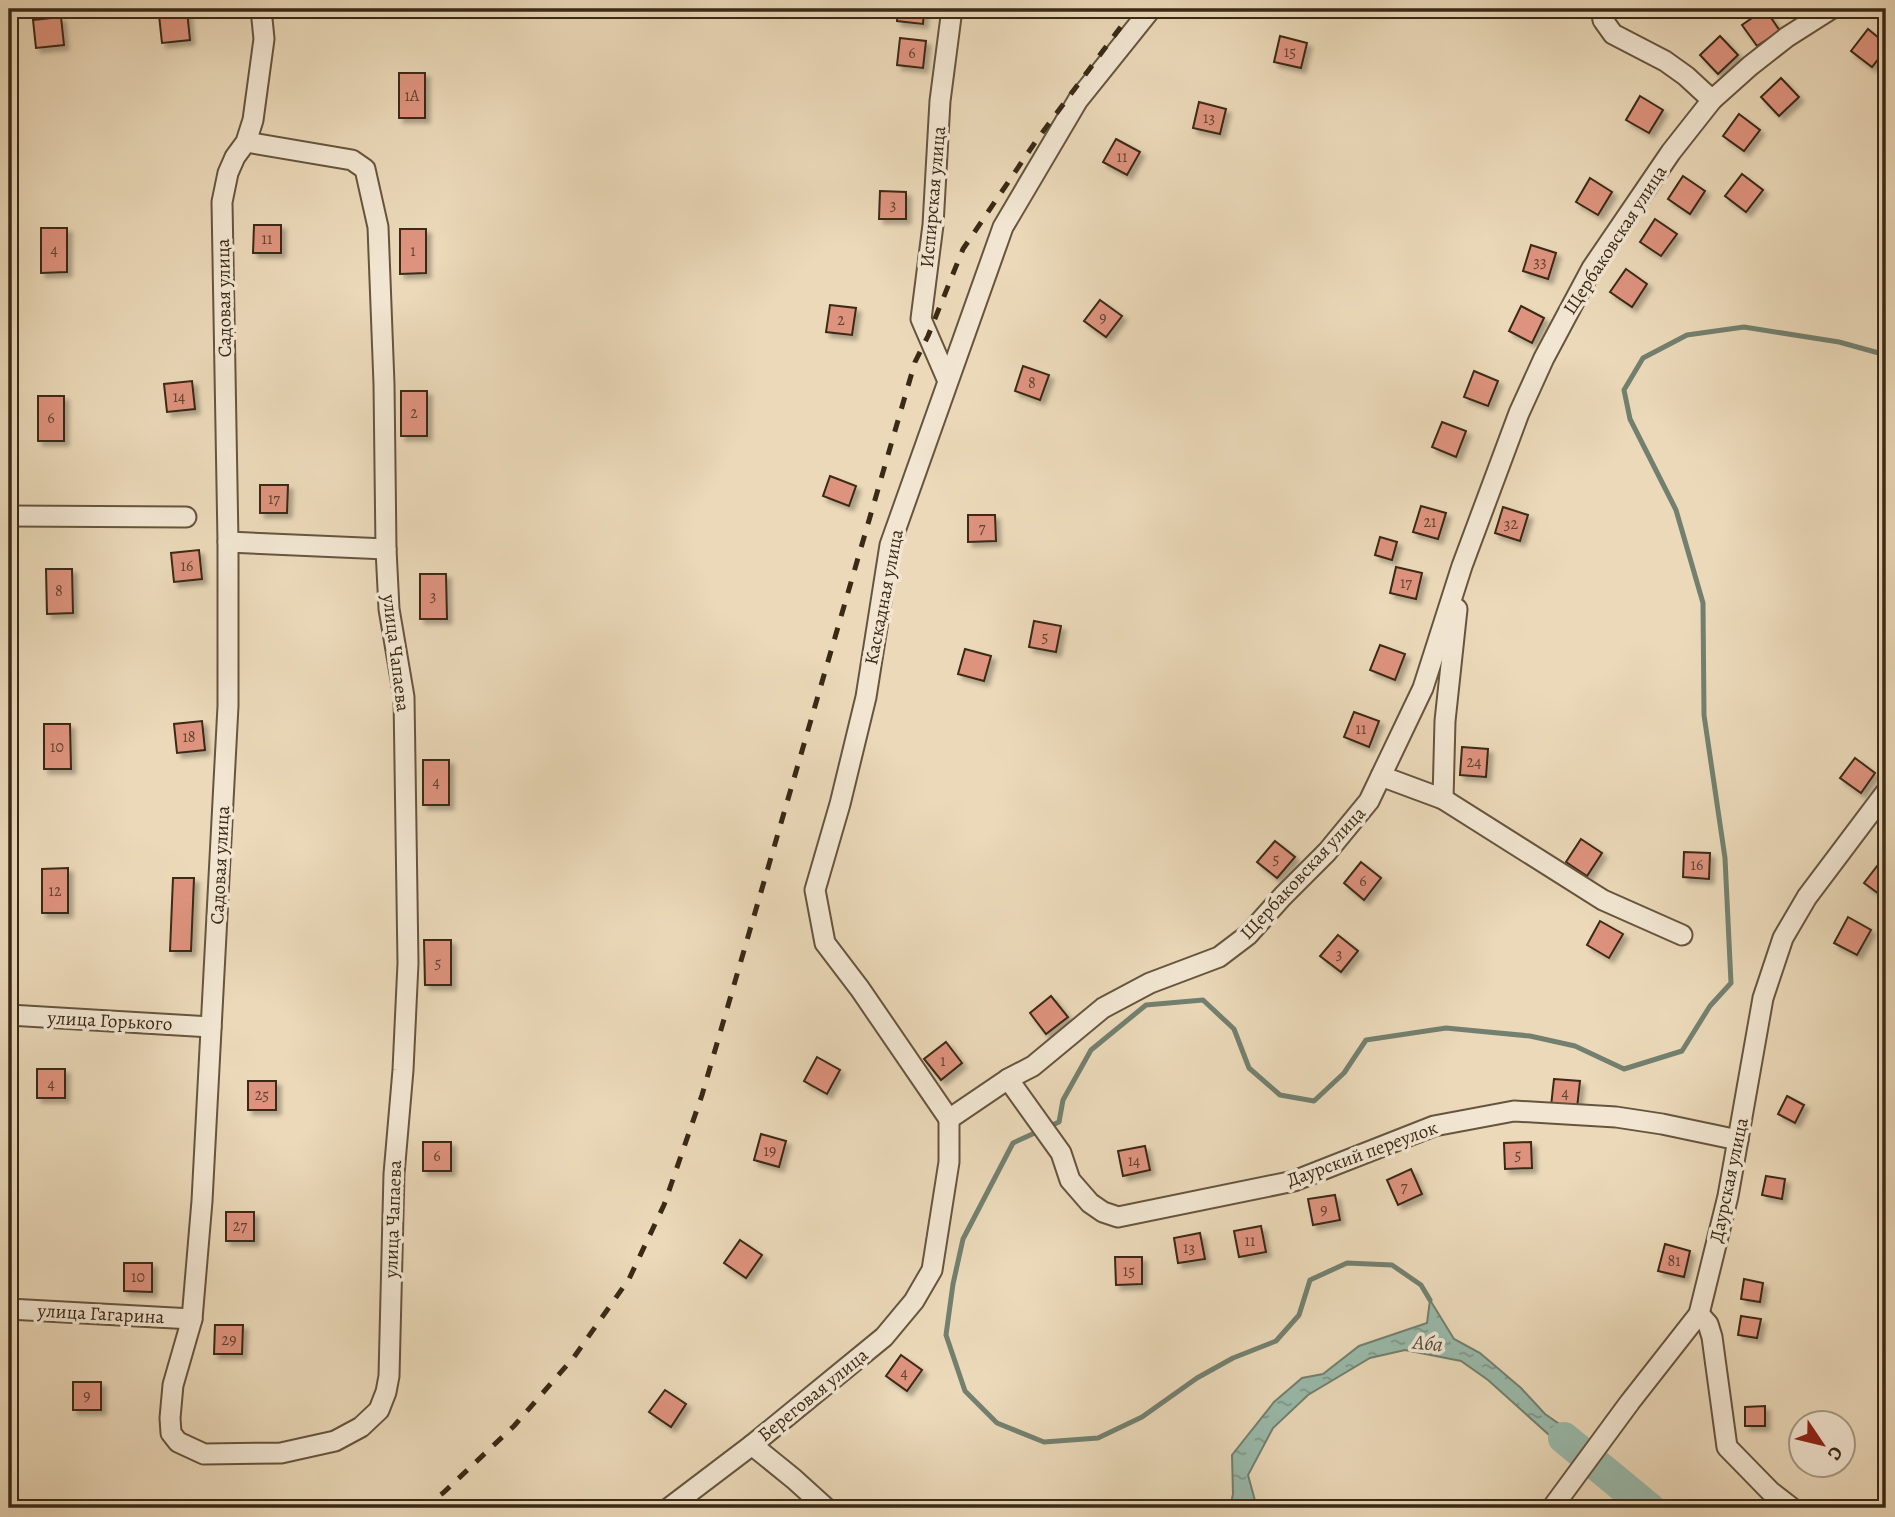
<svg xmlns="http://www.w3.org/2000/svg" width="1895" height="1517" font-family="Alegreya,serif">
<style>
.water{fill:url(#water-ripples);stroke:#73806f;stroke-width:2}
.lines{fill:none;stroke-linecap:round;stroke-linejoin:round}
.stream{stroke:#73806f;stroke-width:5}
.river{stroke:#99baab;stroke-width:32}
.building{fill:#de937e;stroke:#3a2915;stroke-width:2;filter:url(#shadow)}
.minor-casing{stroke:#66553e;stroke-width:23}
.minor{stroke:#f2e6d2;stroke-width:19}
.rail{stroke:#3a2915;stroke-width:5;stroke-dasharray:12 12;stroke-linecap:butt}
.labels{text-anchor:middle;dominant-baseline:central;stroke-width:7;stroke-linejoin:round;paint-order:stroke}
.number-label{font-size:16px;fill:#63442f}
.street-label{font-size:19px;fill:#3a2915;stroke:#f2e6d2}
.water-label{font-size:21px;font-style:italic;fill:#524d3a;stroke:#f2e6d2}
</style>
<defs>
<pattern id="water-ripples" width="26" height="14" patternUnits="userSpaceOnUse" patternTransform="scale(1.75)"><rect width="26" height="14" fill="#99baab"/><path d="M2 4q2-2 4 0t4 0M15 11q2-2 4 0t4 0" fill="none" stroke="#7e978a"/></pattern>
<filter id="shadow"><feDropShadow dx="4.5" dy="4.5" stdDeviation="2" flood-color="#0004"/></filter>
</defs>
<rect width="100%" height="100%" fill="#ebd9b9"/>
<filter id="stains"><feTurbulence type="fractalNoise" baseFrequency=".00286" numOctaves="4"/><feColorMatrix values="0 0 0 0 .2 0 0 0 0 .09 0 0 0 0 .02 0 0 0 .5 -.17"/></filter>
<radialGradient id="worn" r=".72"><stop offset=".6" stop-color="#630" stop-opacity="0"/><stop offset="1" stop-color="#630" stop-opacity=".3"/></radialGradient>
<!-- water -->
<polygon class="water" points="1430,1300 1454,1339 1480,1353 1521,1388 1545,1414 1591,1446 1578,1461 1488,1380 1461,1361 1405,1350 1370,1358 1308,1395 1273,1428 1248,1475 1257,1508 1230,1508 1233,1494 1232,1455 1274,1402 1302,1378 1323,1374 1359,1346 1427,1323"/>
<g class="lines">
<!-- stream -->
<g class="stream">
<polyline points="1048,1127 1059,1122 1063,1100 1091,1050 1146,1005 1203,1000 1234,1029 1249,1068 1280,1095 1314,1101 1344,1073 1366,1040 1446,1028 1530,1036 1575,1046 1624,1069 1682,1051 1710,1006 1731,983 1725,858 1704,715 1703,603 1676,510 1630,419 1624,390 1643,358 1687,335 1744,327 1839,342 1886,355"/>
<polyline points="1039,1131 1013,1143 963,1239 953,1284 946,1335 965,1391 997,1423 1044,1442 1098,1438 1142,1417 1197,1378 1233,1358 1276,1341 1299,1315 1310,1280 1347,1263 1392,1265 1421,1285 1430,1300"/>
</g>
<!-- river -->
<polyline class="river" points="1564,1438 1649,1508"/>
</g>
<!-- building -->
<g class="building">
<polygon points="898,9 924,9 923,24 897,21"/>
<polygon points="1765,9 1780,31 1757,46 1742,25"/>
<polygon points="187,11 190,40 162,43 159,15"/>
<polygon points="61,17 64,45 36,48 33,20"/>
<polygon points="1868,29 1886,44 1886,49 1872,67 1851,51"/>
<polygon points="1280,36 1307,43 1301,68 1274,62"/>
<polygon points="1720,36 1738,55 1718,74 1700,55"/>
<polygon points="900,38 926,41 923,68 897,65"/>
<rect x="399" y="73" width="26" height="45"/>
<polygon points="1781,78 1799,97 1779,116 1761,97"/>
<polygon points="1640,96 1663,110 1649,133 1626,120"/>
<polygon points="1199,102 1226,109 1220,134 1193,128"/>
<polygon points="1739,114 1760,130 1744,151 1723,136"/>
<polygon points="1116,139 1140,152 1127,175 1103,162"/>
<polygon points="1742,174 1763,190 1746,212 1725,196"/>
<polygon points="1683,176 1705,191 1690,214 1668,199"/>
<polygon points="1590,178 1612,192 1598,215 1576,202"/>
<polygon points="880,191 906,192 906,219 879,219"/>
<polygon points="1655,219 1677,234 1661,256 1640,242"/>
<polygon points="254,225 281,225 281,253 253,253"/>
<polygon points="41,228 67,228 67,272 41,273"/>
<polygon points="400,229 426,229 426,273 400,274"/>
<polygon points="1531,245 1556,253 1548,279 1523,271"/>
<polygon points="1626,269 1647,284 1632,307 1610,292"/>
<polygon points="1100,300 1122,316 1106,337 1084,321"/>
<polygon points="830,305 856,308 852,335 826,332"/>
<polygon points="1521,306 1544,318 1532,343 1509,331"/>
<polygon points="1023,366 1049,375 1040,400 1015,391"/>
<polygon points="1474,371 1498,381 1488,406 1464,397"/>
<polygon points="192,381 195,409 167,412 164,384"/>
<rect x="401" y="391" width="26" height="45"/>
<rect x="38" y="396" width="26" height="45"/>
<polygon points="1442,422 1466,431 1456,457 1432,447"/>
<polygon points="830,476 856,486 849,506 823,496"/>
<polygon points="260,485 288,485 287,513 260,513"/>
<polygon points="1421,506 1446,513 1438,539 1413,532"/>
<polygon points="1503,507 1528,515 1520,541 1495,533"/>
<polygon points="968,515 995,515 996,541 968,542"/>
<polygon points="1380,537 1397,542 1392,560 1375,555"/>
<polygon points="199,550 202,579 174,582 171,553"/>
<polygon points="1396,567 1422,573 1416,599 1390,593"/>
<polygon points="46,569 72,569 73,613 47,614"/>
<polygon points="420,574 446,574 447,619 420,619"/>
<polygon points="1034,621 1061,626 1056,652 1029,647"/>
<polygon points="1380,645 1405,654 1395,680 1370,670"/>
<polygon points="965,649 991,656 984,681 958,674"/>
<polygon points="1354,712 1379,721 1369,747 1344,737"/>
<polygon points="202,721 205,750 177,753 174,724"/>
<polygon points="44,724 70,724 71,769 44,769"/>
<polygon points="1462,747 1488,749 1486,777 1460,775"/>
<polygon points="1855,758 1875,773 1861,793 1840,778"/>
<rect x="423" y="760" width="26" height="45"/>
<polygon points="1581,839 1602,853 1587,876 1566,862"/>
<polygon points="1275,841 1295,857 1277,878 1257,862"/>
<polygon points="1684,852 1710,853 1709,879 1683,877"/>
<polygon points="1881,861 1886,865 1886,899 1864,883"/>
<polygon points="1361,862 1381,878 1364,900 1344,883"/>
<polygon points="68,868 68,913 42,913 42,869"/>
<polygon points="173,878 194,878 191,951 170,951"/>
<polygon points="1848,917 1871,930 1857,955 1834,943"/>
<polygon points="1600,921 1623,934 1609,958 1587,945"/>
<polygon points="1338,935 1358,951 1341,972 1320,956"/>
<polygon points="424,940 451,940 451,985 425,985"/>
<polygon points="1051,996 1068,1017 1046,1034 1030,1013"/>
<polygon points="946,1042 962,1063 941,1080 924,1059"/>
<polygon points="817,1057 840,1070 827,1094 804,1081"/>
<rect x="37" y="1069" width="28" height="29"/>
<polygon points="1554,1079 1580,1081 1577,1108 1551,1106"/>
<rect x="248" y="1081" width="28" height="29"/>
<polygon points="1787,1096 1804,1105 1795,1123 1778,1114"/>
<polygon points="761,1134 786,1141 779,1167 754,1160"/>
<rect x="423" y="1142" width="28" height="29"/>
<polygon points="1531,1142 1532,1168 1505,1169 1504,1143"/>
<polygon points="1145,1146 1150,1170 1123,1176 1118,1151"/>
<polygon points="1411,1169 1422,1194 1398,1205 1387,1180"/>
<polygon points="1766,1176 1785,1179 1782,1199 1762,1195"/>
<polygon points="1335,1195 1340,1220 1313,1225 1308,1199"/>
<rect x="226" y="1212" width="28" height="29"/>
<polygon points="1261,1226 1266,1252 1239,1257 1234,1231"/>
<polygon points="1200,1233 1205,1259 1178,1263 1174,1238"/>
<polygon points="740,1240 762,1255 746,1278 724,1263"/>
<polygon points="1665,1244 1690,1251 1684,1277 1658,1271"/>
<polygon points="1115,1257 1142,1257 1142,1284 1116,1285"/>
<polygon points="124,1263 152,1263 152,1292 124,1291"/>
<polygon points="1744,1279 1763,1283 1760,1302 1741,1299"/>
<polygon points="1741,1316 1761,1319 1757,1338 1738,1335"/>
<polygon points="215,1325 243,1325 242,1354 214,1354"/>
<polygon points="901,1355 922,1370 907,1391 886,1376"/>
<rect x="73" y="1382" width="28" height="28"/>
<polygon points="665,1390 686,1404 671,1427 649,1412"/>
<polygon points="1765,1406 1765,1426 1745,1426 1745,1407"/>
<polygon points="1487,1500 1504,1508 1483,1508"/>
</g>
<g class="lines">
<!-- minor casing -->
<g class="minor-casing">
<g id="minor">
<polyline points="1601,9 1603,20 1613,34 1665,61 1686,76 1712,100"/>
<polyline points="246,142 352,160 365,169 378,227 384,384 386,549 389,609 404,697 408,963 403,1070 394,1174 389,1376 386,1392 379,1410 361,1427 335,1441 281,1453 204,1454 178,1442 171,1433 170,1418 173,1385 192,1319 202,1201 228,706 228,542 222,202 228,173 235,157 246,142 253,120 264,39 261,9"/>
<polyline points="947,379 921,319 933,225 940,101 952,9"/>
<polyline points="9,516 186,517"/>
<polyline points="228,542 386,549"/>
<polyline points="1381,776 1443,799 1603,900 1682,935"/>
<polyline points="1443,799 1445,721 1457,609"/>
<polyline points="9,1015 211,1027"/>
<polyline points="1008,1079 1033,1066 1103,1008 1150,983 1219,957 1248,935 1283,896 1327,852 1369,801 1423,688 1462,566 1519,413 1544,358 1592,268 1671,152 1712,100 1750,66 1787,37 1831,9"/>
<polyline points="949,1119 860,989 825,943 815,890 840,804 866,697 890,545 1003,227 1078,100 1151,9"/>
<polyline points="9,1309 192,1319"/>
<polyline points="1699,1314 1708,1324 1712,1337 1727,1447 1770,1491 1792,1508"/>
<polyline points="669,1508 752,1445"/>
<polyline points="826,1508 794,1479 752,1445 884,1337 914,1301 932,1270 949,1162 949,1119 1008,1079 1061,1153 1070,1180 1090,1203 1103,1212 1118,1217 1294,1181 1434,1126 1514,1111 1616,1117 1662,1124 1738,1140"/>
<polyline points="1552,1508 1630,1402 1699,1314 1728,1196 1763,998 1783,938 1807,897 1886,792"/>
</g>
</g>
<!-- minor -->
<use href="#minor" class="minor"/>
<!-- rail -->
<polyline class="rail" points="421,1508 443,1493 514,1426 574,1357 629,1279 664,1205 702,1095 915,362 928,336 963,249 1036,141 1134,9"/>
</g>
<g class="labels">
<!-- number labels -->
<g class="number-label">
<text x="1290" y="52">15</text>
<text x="912" y="53">6</text>
<text x="412" y="96">1А</text>
<text x="1209" y="118">13</text>
<text x="1122" y="157">11</text>
<text x="893" y="205">3</text>
<text x="267" y="239">11</text>
<text x="54" y="250">4</text>
<text x="413" y="251">1</text>
<text x="1540" y="262">33</text>
<text x="1103" y="318">9</text>
<text x="841" y="320">2</text>
<text x="1032" y="383">8</text>
<text x="179" y="397">14</text>
<text x="414" y="413">2</text>
<text x="51" y="418">6</text>
<text x="274" y="499">17</text>
<text x="1430" y="522">21</text>
<text x="1511" y="524">32</text>
<text x="982" y="528">7</text>
<text x="187" y="566">16</text>
<text x="1406" y="583">17</text>
<text x="59" y="591">8</text>
<text x="433" y="596">3</text>
<text x="1045" y="637">5</text>
<text x="1361" y="729">11</text>
<text x="189" y="737">18</text>
<text x="57" y="747">10</text>
<text x="1474" y="762">24</text>
<text x="436" y="782">4</text>
<text x="1276" y="859">5</text>
<text x="1697" y="865">16</text>
<text x="1363" y="881">6</text>
<text x="55" y="891">12</text>
<text x="1339" y="954">3</text>
<text x="438" y="963">5</text>
<text x="943" y="1061">1</text>
<text x="51" y="1084">4</text>
<text x="1565" y="1093">4</text>
<text x="262" y="1095">25</text>
<text x="770" y="1151">19</text>
<text x="1518" y="1155">5</text>
<text x="437" y="1156">6</text>
<text x="1134" y="1161">14</text>
<text x="1404" y="1187">7</text>
<text x="1324" y="1210">9</text>
<text x="240" y="1226">27</text>
<text x="1250" y="1241">11</text>
<text x="1189" y="1248">13</text>
<text x="1674" y="1261">81</text>
<text x="1129" y="1271">15</text>
<text x="138" y="1277">10</text>
<text x="229" y="1340">29</text>
<text x="904" y="1373">4</text>
<text x="87" y="1396">9</text>
</g>
<!-- street labels -->
<g class="street-label">
<text transform="translate(933 197) rotate(-85)">Испирская улица</text>
<text transform="translate(1615 240) rotate(-57)">Щербаковская улица</text>
<text transform="translate(224 298) rotate(-91)">Садовая улица</text>
<text transform="translate(884 597) rotate(-79)">Каскадная улица</text>
<text transform="translate(396 653) rotate(83)">улица Чапаева</text>
<text transform="translate(220 865) rotate(-87)">Садовая улица</text>
<text transform="translate(1303 873) rotate(-47)">Щербаковская улица</text>
<text transform="translate(110 1021) rotate(3)">улица Горького</text>
<text transform="translate(1362 1154) rotate(-20)">Даурский переулок</text>
<text transform="translate(1729 1180) rotate(-78)">Даурская улица</text>
<text transform="translate(393 1219) rotate(-88)">улица Чапаева</text>
<text transform="translate(101 1314) rotate(3)">улица Гагарина</text>
<text transform="translate(813 1395) rotate(-39)">Береговая улица</text>
</g>
<!-- water labels -->
<g class="water-label">
<text transform="translate(1428 1343) rotate(6)">Аба</text>
</g>
</g>
<!-- margin -->
<rect width="1895" height="1517" fill="none" stroke="#ebd9b9" stroke-width="35"/>
<rect x="10" y="10" width="1874" height="1496" fill="none" stroke="#3a2915" stroke-width="3.5"/>
<rect x="18" y="18" width="1860" height="1482" fill="none" stroke="#3a2915" stroke-width="2"/>
<!-- north arrow -->
<g transform="translate(1822 1444) rotate(125)"><circle r="33" fill="#f2e6d2" stroke="#a89a86" stroke-width="2"/>
<path d="M0-5L12 26L0 18L-12 26Z" fill="#8f2418"/>
<text y="-10" font-size="19" font-weight="bold" text-anchor="middle" fill="#3a2915">С</text>
</g>
<rect width="100%" height="100%" filter="url(#stains)"/>
<rect width="100%" height="100%" fill="url(#worn)"/>
</svg>
